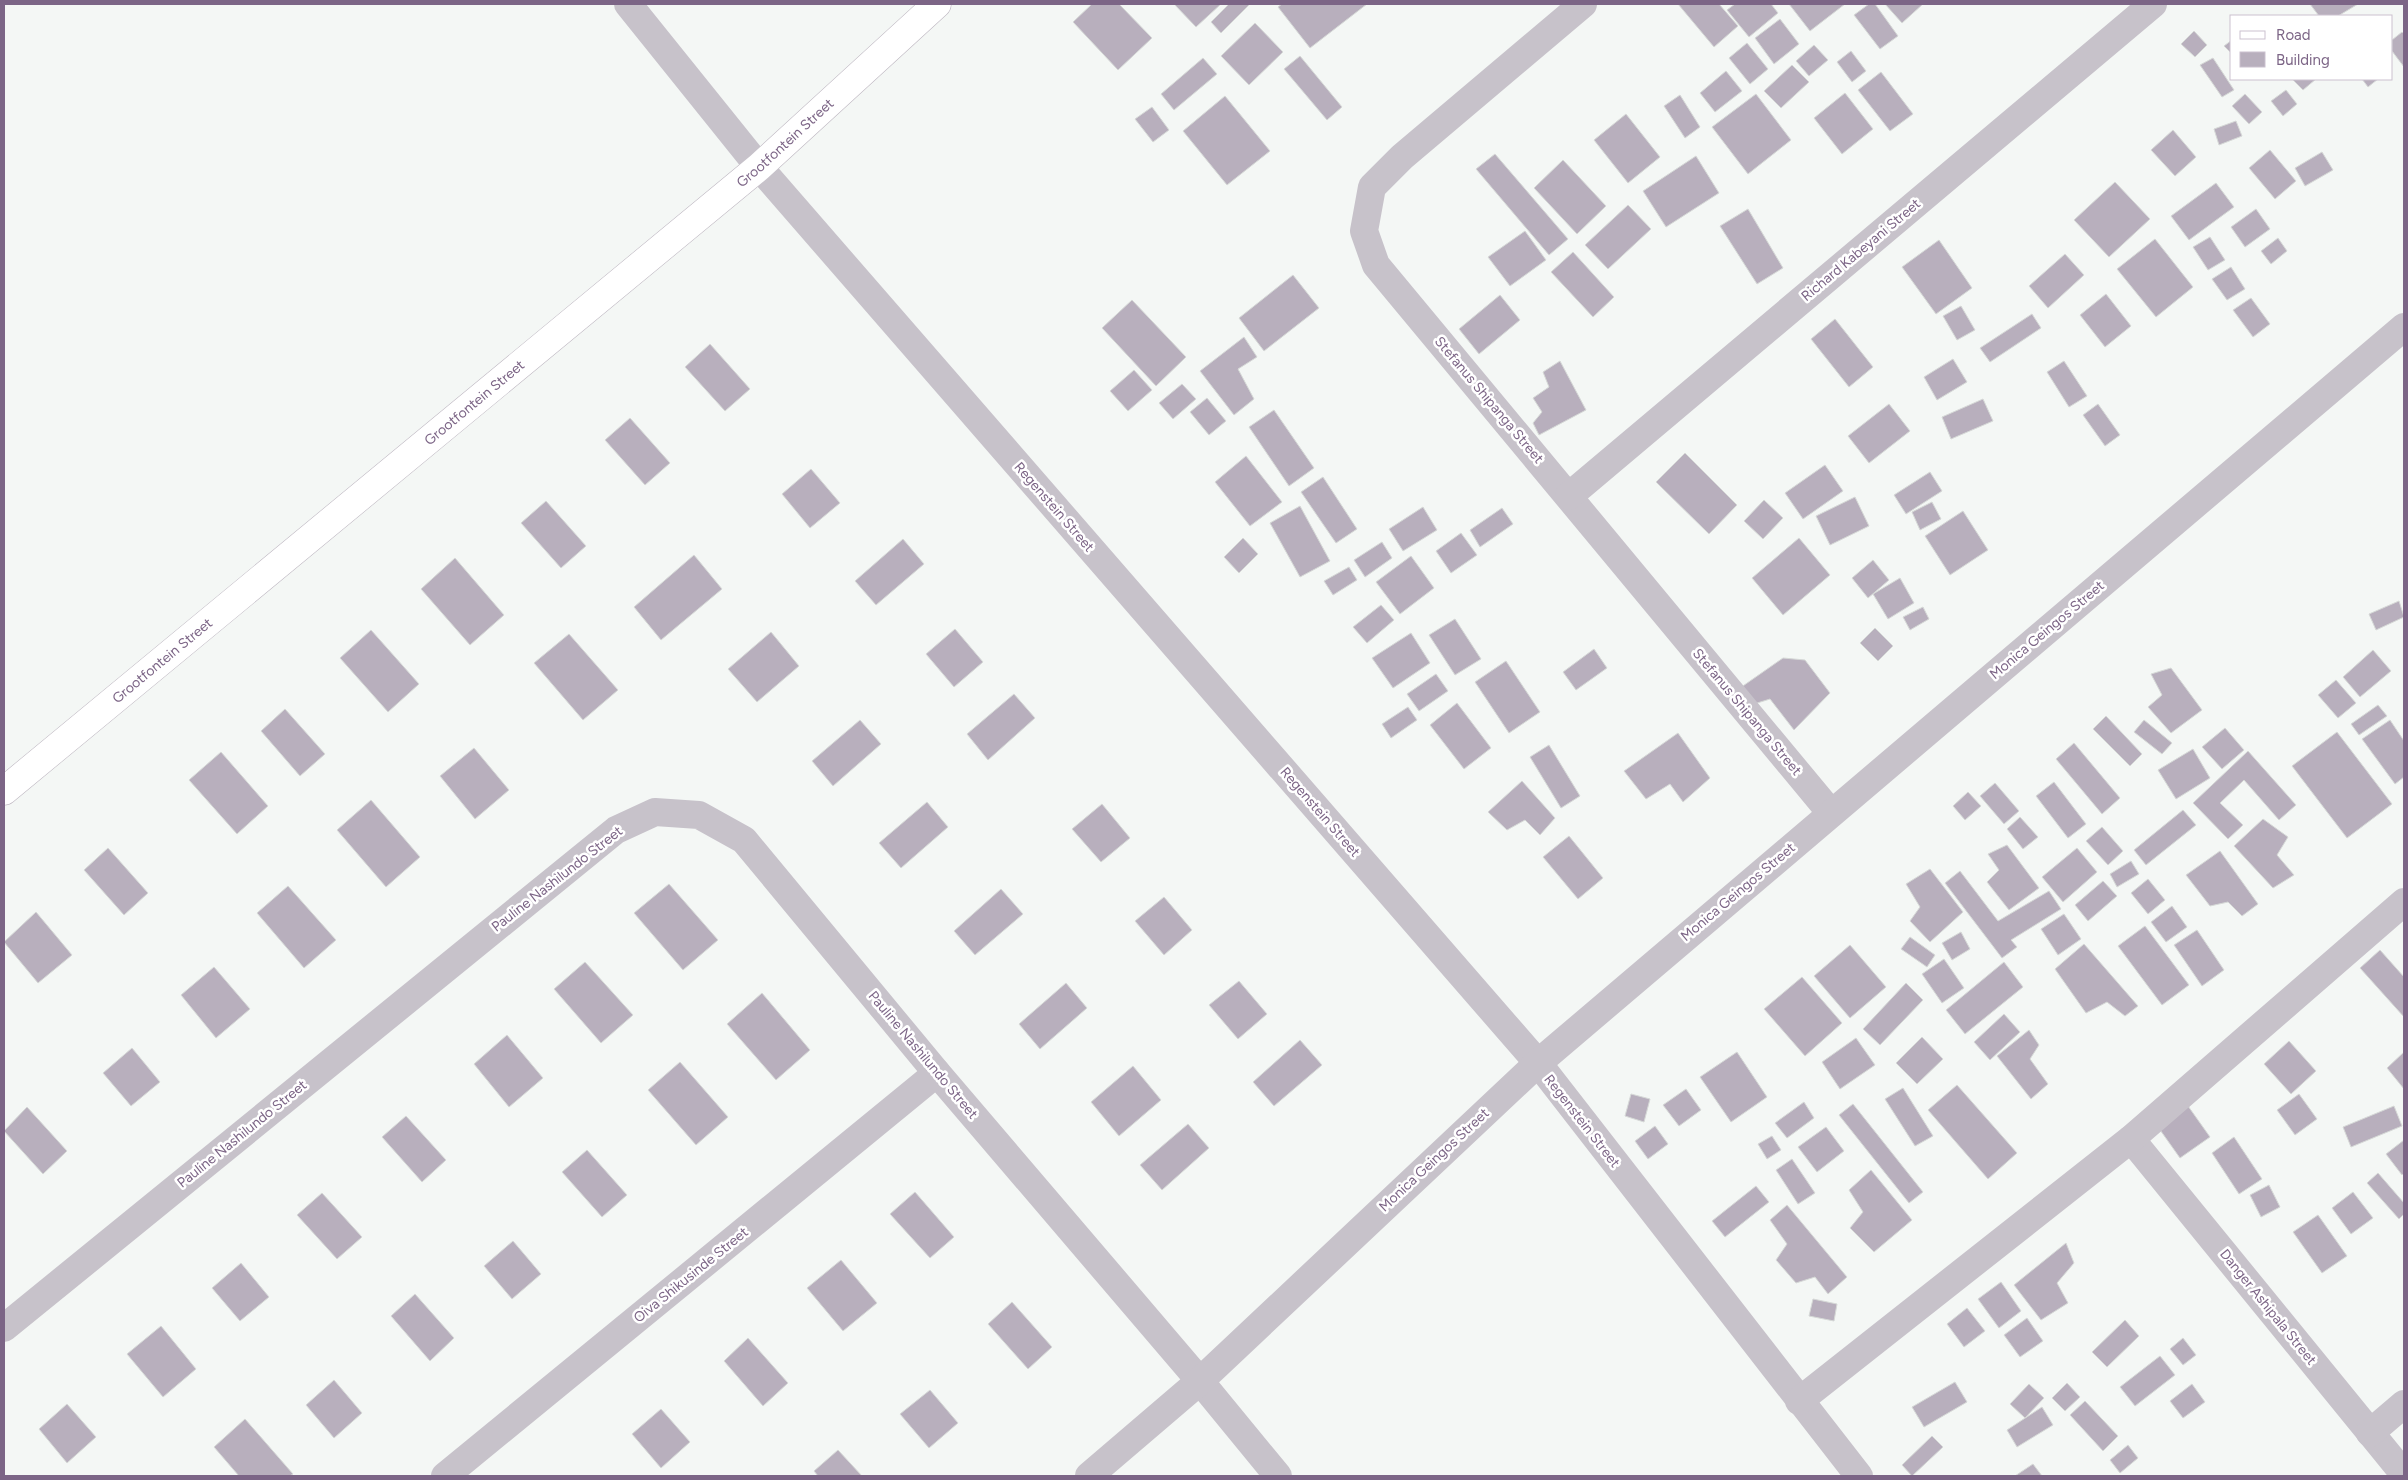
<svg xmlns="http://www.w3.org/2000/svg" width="2408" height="1480" font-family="Figtree,sans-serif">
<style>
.building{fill:#b8afbd;stroke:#d6d9d7}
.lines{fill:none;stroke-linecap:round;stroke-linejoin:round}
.secondary-casing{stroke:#bdb6c0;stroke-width:29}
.street{stroke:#c7c2ca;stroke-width:28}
.secondary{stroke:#fff;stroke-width:28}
.labels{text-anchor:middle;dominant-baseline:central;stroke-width:5;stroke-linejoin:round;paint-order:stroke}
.street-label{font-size:14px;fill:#7c6586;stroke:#fff}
</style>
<rect width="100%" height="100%" fill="#f4f7f5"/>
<!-- building -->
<g class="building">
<polygon points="1092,4 1119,4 1152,38 1118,70 1073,22"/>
<polygon points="1174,4 1221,4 1196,27"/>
<polygon points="1229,4 1250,4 1221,33 1211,22"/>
<polygon points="1282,4 1367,4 1310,48 1278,7"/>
<polygon points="1678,4 1719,4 1738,26 1714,47"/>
<polygon points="1735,4 1771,4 1778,13 1749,37 1727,10"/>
<polygon points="1789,4 1845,4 1810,31"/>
<polygon points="1869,4 1875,4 1898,36 1880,49 1854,15"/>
<polygon points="1885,4 1923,4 1902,23"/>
<polygon points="2310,4 2358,4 2338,16 2319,16"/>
<polygon points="1780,19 1799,44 1774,64 1755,38"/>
<polygon points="1255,23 1283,52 1249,85 1221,56"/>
<polygon points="2194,31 2207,45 2195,57 2181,44"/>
<polygon points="2402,32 2404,34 2404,67 2392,51 2392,40"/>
<polygon points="2232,40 2232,54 2224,46"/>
<polygon points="1747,43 1768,69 1750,84 1729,58"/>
<polygon points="1814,45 1828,60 1809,76 1796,61"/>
<polygon points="1851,51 1866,71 1852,82 1837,62"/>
<polygon points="1300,56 1342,107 1327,120 1284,69"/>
<polygon points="1203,58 1217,74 1174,110 1161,94"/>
<polygon points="2213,58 2234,90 2222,97 2200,65"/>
<polygon points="1792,65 1809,82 1781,108 1764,91"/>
<polygon points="1726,71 1742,91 1715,112 1700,93"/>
<polygon points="1881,72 1913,114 1890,131 1858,90"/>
<polygon points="2292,79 2316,79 2303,90"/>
<polygon points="2362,79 2378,79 2368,87"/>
<polygon points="2286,90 2297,104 2283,116 2271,101"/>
<polygon points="1845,93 1873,129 1842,154 1814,118"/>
<polygon points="1756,94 1791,140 1748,174 1712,127"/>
<polygon points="2245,94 2262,112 2249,124 2232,106"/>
<polygon points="1680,95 1700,127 1685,138 1664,106"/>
<polygon points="1225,96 1270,151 1227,185 1183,131"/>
<polygon points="1152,107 1169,130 1153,142 1135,119"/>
<polygon points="1626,114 1660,157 1628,183 1594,140"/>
<polygon points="2236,121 2242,136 2219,145 2214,129"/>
<polygon points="2173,130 2196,157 2175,176 2151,150"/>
<polygon points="2270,150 2296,181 2275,199 2249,168"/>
<polygon points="2322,152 2333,170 2305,186 2295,168"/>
<polygon points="1495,154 1568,239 1549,255 1476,169"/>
<polygon points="1696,156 1719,193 1666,227 1643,191"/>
<polygon points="1563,160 1606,206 1577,234 1534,188"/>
<polygon points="2115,182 2150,219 2109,257 2074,220"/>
<polygon points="2216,183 2234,207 2189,240 2171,216"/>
<polygon points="1628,205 1651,229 1608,269 1585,245"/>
<polygon points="1748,209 1783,268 1757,284 1720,226"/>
<polygon points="2256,209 2270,229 2245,247 2231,227"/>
<polygon points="1525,231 1546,260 1510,286 1488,257"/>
<polygon points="2210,237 2225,260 2208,270 2193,247"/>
<polygon points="2278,238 2287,251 2271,264 2261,251"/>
<polygon points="2155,239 2193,287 2156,317 2117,269"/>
<polygon points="1939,240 1972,288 1936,314 1902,267"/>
<polygon points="1573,252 1614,297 1593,317 1551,272"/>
<polygon points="2065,254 2084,275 2048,308 2029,286"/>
<polygon points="2231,267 2245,289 2227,300 2212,279"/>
<polygon points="1293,275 1319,308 1264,351 1239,318"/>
<polygon points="2106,294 2131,326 2105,347 2080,315"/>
<polygon points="1500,295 1520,320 1479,354 1459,329"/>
<polygon points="2251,298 2270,324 2253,337 2233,310"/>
<polygon points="1132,300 1186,357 1156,386 1102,328"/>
<polygon points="1961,306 1975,330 1957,340 1943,316"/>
<polygon points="2032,314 2041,328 1990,362 1980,348"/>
<polygon points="1835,319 1873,367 1849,387 1811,339"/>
<polygon points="1244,337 1257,357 1238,369 1254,399 1234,415 1200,371"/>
<polygon points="710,344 750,389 725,411 685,367"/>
<polygon points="1953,359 1967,382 1937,400 1924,377"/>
<polygon points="1560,361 1586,410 1539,435 1533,423 1542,412 1533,398 1549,387 1543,372"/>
<polygon points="2064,361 2087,396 2069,407 2047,372"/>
<polygon points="1134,370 1152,390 1128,411 1110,391"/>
<polygon points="1182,384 1196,399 1173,419 1159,403"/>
<polygon points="1207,398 1226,421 1209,435 1190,412"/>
<polygon points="1983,399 1993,421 1951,439 1942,417"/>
<polygon points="1889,404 1910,431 1869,463 1848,436"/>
<polygon points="2098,404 2120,435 2105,446 2083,415"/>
<polygon points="1274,410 1314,468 1289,486 1249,427"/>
<polygon points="630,418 670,463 645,485 605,440"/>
<polygon points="1685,453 1737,505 1709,534 1656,482"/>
<polygon points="1246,456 1282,502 1250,526 1215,482"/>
<polygon points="1825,465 1843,491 1803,519 1785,493"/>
<polygon points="811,469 840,503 810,528 782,494"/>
<polygon points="1930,472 1942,491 1906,514 1894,495"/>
<polygon points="1323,477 1357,529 1336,543 1301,492"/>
<polygon points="1855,497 1869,526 1830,545 1816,516"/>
<polygon points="1764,500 1783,518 1763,539 1744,521"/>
<polygon points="546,501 586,546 561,568 521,523"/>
<polygon points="1932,502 1941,519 1920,530 1912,512"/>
<polygon points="1300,506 1330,561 1300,577 1270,523"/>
<polygon points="1423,507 1437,530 1403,551 1389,529"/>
<polygon points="1502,508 1513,524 1480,547 1470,530"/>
<polygon points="1963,511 1988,550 1950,575 1925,536"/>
<polygon points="1461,533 1477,555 1451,573 1436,551"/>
<polygon points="1243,538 1258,554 1239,573 1224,557"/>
<polygon points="1799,538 1830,575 1783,615 1752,578"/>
<polygon points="903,539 924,564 876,605 855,581"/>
<polygon points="1382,542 1392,558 1365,577 1354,560"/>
<polygon points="694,555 722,589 661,640 634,607"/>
<polygon points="1411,556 1434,588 1400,614 1376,582"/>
<polygon points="455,558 504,615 470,645 421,589"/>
<polygon points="1873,560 1889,580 1868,598 1852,578"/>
<polygon points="1349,567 1357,580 1333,595 1324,581"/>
<polygon points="1900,578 1914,603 1888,619 1873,594"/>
<polygon points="2399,601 2404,617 2376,630 2369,614"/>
<polygon points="1381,605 1394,620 1367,643 1353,627"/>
<polygon points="1923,607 1929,619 1910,630 1903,617"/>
<polygon points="1455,619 1481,659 1455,675 1429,635"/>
<polygon points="1875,628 1893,646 1878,661 1860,643"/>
<polygon points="955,629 983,662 954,687 926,654"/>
<polygon points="371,630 419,684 388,712 340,658"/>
<polygon points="771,632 799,666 757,702 728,669"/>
<polygon points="1411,633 1430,663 1393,688 1372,658"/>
<polygon points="569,634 618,690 583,720 534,663"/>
<polygon points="1594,649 1607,668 1576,690 1563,672"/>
<polygon points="2373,650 2391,671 2360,697 2343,677"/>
<polygon points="1783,658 1805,660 1830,693 1794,730 1770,699 1754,704 1740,688"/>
<polygon points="1506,661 1540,712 1509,733 1475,682"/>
<polygon points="2171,668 2202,710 2171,733 2148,707 2162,695 2151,674"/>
<polygon points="1436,674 1448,691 1419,711 1407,694"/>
<polygon points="2336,680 2356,703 2338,718 2318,695"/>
<polygon points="1014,694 1035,718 988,760 967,734"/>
<polygon points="1457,703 1491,748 1464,769 1430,725"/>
<polygon points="2378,705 2387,716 2359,735 2351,724"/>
<polygon points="1408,707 1417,720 1391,738 1382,724"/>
<polygon points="285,709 325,754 300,776 261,731"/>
<polygon points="2106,716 2142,754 2130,766 2093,729"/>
<polygon points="860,720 881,744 833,786 812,761"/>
<polygon points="2144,720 2172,743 2162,754 2134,732"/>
<polygon points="2390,720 2404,741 2404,777 2395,784 2362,739"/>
<polygon points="2225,728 2244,750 2222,769 2202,747"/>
<polygon points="2337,732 2392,804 2347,838 2292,766"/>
<polygon points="1678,733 1710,778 1683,802 1670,784 1646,799 1624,771"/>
<polygon points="2074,743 2120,798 2102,814 2056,759"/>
<polygon points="1549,745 1580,796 1561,808 1530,757"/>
<polygon points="474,748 509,790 475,819 440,776"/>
<polygon points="2193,749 2210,778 2176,799 2158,770"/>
<polygon points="2248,751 2296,805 2279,820 2244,780 2220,803 2243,825 2228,839 2193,803"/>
<polygon points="221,752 268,806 237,834 189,780"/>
<polygon points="1522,781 1555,818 1540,835 1525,820 1507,830 1488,812"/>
<polygon points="2054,782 2086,824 2068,838 2036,796"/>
<polygon points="1995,783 2019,811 2004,824 1980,796"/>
<polygon points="1968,792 1981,806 1965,820 1953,806"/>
<polygon points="371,800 420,857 386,887 337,830"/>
<polygon points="927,802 948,827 901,868 879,843"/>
<polygon points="1102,804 1130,838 1101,862 1072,829"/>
<polygon points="2183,810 2196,825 2146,865 2134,850"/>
<polygon points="2020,817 2038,837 2023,849 2007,829"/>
<polygon points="2263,819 2288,837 2277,855 2294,875 2273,888 2234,846"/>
<polygon points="2102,827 2123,851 2108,865 2086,841"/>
<polygon points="1569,836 1603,878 1578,899 1543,857"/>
<polygon points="2007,845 2039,888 2009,910 1987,882 1999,870 1988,854"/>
<polygon points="108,848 148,893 124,915 84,870"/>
<polygon points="2077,848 2097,872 2063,902 2042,877"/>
<polygon points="2220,851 2258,904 2242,916 2228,902 2210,906 2186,875"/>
<polygon points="2131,861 2139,874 2117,887 2110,874"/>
<polygon points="1930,869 1963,912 1930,942 1910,921 1920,907 1906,884"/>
<polygon points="1960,871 1998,921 2049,891 2061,909 2011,940 2017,947 2002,958 1945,883"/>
<polygon points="2148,879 2165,900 2148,914 2131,893"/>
<polygon points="2103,881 2117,896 2088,921 2075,905"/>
<polygon points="669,884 718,940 683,970 634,913"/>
<polygon points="288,886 336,940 304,968 257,913"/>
<polygon points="1001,889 1023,914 975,955 954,931"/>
<polygon points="1164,897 1192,930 1164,955 1135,921"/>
<polygon points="2172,906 2187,927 2166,942 2151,922"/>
<polygon points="36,912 72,955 38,983 4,942"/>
<polygon points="2064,914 2081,939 2058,955 2041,929"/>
<polygon points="2145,926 2189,985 2162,1005 2118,946"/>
<polygon points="2197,930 2224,970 2202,986 2174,945"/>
<polygon points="1961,932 1970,949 1952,960 1942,943"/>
<polygon points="1910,937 1935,955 1927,967 1901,949"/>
<polygon points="2084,944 2138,1006 2125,1016 2107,1002 2086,1013 2055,969"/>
<polygon points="1850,945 1886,987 1850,1018 1814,976"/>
<polygon points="2380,950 2404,977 2404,1017 2360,968"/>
<polygon points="1944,959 1964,988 1942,1003 1922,974"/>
<polygon points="585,962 633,1015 601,1043 554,989"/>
<polygon points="2004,962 2023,987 1965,1034 1946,1010"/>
<polygon points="214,967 250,1009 216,1038 181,995"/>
<polygon points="1802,977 1842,1023 1805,1056 1764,1009"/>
<polygon points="1239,981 1267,1014 1238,1039 1209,1005"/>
<polygon points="1066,983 1087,1008 1040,1049 1019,1024"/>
<polygon points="1906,983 1923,1000 1880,1045 1863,1029"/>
<polygon points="762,993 810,1050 776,1080 727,1024"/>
<polygon points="2004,1014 2020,1032 1990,1060 1974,1042"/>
<polygon points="2029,1030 2039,1045 2030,1059 2048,1084 2031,1099 1997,1056"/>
<polygon points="507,1035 543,1078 509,1107 474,1064"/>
<polygon points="1922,1037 1943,1059 1917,1084 1896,1063"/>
<polygon points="1856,1038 1875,1065 1840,1089 1822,1062"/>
<polygon points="1300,1040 1322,1065 1274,1106 1253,1082"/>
<polygon points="2289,1041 2316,1071 2291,1094 2264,1064"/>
<polygon points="132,1048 160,1082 131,1106 103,1073"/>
<polygon points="1737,1052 1767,1097 1731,1122 1700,1077"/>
<polygon points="2404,1052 2404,1089 2387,1068"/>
<polygon points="680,1062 728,1117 696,1145 648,1090"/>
<polygon points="1133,1066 1161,1100 1119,1136 1091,1102"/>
<polygon points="1957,1085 2017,1153 1988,1179 1928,1110"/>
<polygon points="1903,1088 1933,1136 1915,1146 1885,1099"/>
<polygon points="1686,1089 1701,1110 1679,1126 1663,1105"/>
<polygon points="1631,1094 1650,1099 1644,1122 1625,1116"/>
<polygon points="2299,1094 2317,1119 2295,1135 2277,1110"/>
<polygon points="1804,1102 1814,1118 1787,1138 1775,1123"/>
<polygon points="1853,1104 1923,1192 1909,1203 1839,1115"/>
<polygon points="2188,1106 2210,1137 2180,1158 2158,1127"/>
<polygon points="2394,1106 2402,1126 2351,1147 2343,1127"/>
<polygon points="27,1107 67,1151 43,1174 4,1131"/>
<polygon points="406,1116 446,1160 422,1182 382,1137"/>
<polygon points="1188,1124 1209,1148 1162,1190 1140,1165"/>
<polygon points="1655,1126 1668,1144 1648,1159 1635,1141"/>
<polygon points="1826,1127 1844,1151 1817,1172 1798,1147"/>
<polygon points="1772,1136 1781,1150 1767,1159 1758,1144"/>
<polygon points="2234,1137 2262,1179 2239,1194 2212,1153"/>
<polygon points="2404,1140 2404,1173 2402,1175 2386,1154"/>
<polygon points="587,1150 627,1195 602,1217 562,1172"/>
<polygon points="1792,1159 1815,1193 1798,1204 1776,1170"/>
<polygon points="1871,1170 1912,1220 1874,1252 1850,1228 1863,1212 1849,1190"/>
<polygon points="2378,1173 2404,1203 2404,1214 2399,1219 2367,1183"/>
<polygon points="2269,1185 2280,1207 2261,1217 2250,1195"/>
<polygon points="1756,1186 1769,1202 1725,1237 1712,1221"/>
<polygon points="915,1192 954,1237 930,1258 890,1214"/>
<polygon points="2353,1192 2373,1218 2351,1234 2332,1208"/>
<polygon points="322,1193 362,1237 337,1259 297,1215"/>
<polygon points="1787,1205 1847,1277 1828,1294 1815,1277 1796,1283 1776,1260 1787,1244 1770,1220"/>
<polygon points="2318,1215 2347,1256 2322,1273 2293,1232"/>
<polygon points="513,1241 541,1274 512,1299 484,1266"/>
<polygon points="2066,1243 2074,1263 2057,1283 2068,1303 2041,1320 2014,1285"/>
<polygon points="841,1260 877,1303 843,1331 807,1288"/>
<polygon points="241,1263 269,1297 240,1321 212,1288"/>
<polygon points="2001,1282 2021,1311 1999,1328 1978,1299"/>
<polygon points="415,1294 454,1338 430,1361 391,1316"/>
<polygon points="1813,1299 1837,1304 1834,1321 1809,1316"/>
<polygon points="1012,1302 1052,1347 1028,1369 988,1324"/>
<polygon points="1967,1308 1985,1331 1964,1347 1947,1324"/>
<polygon points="2027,1318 2043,1341 2020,1357 2004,1335"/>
<polygon points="2125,1320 2139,1336 2107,1367 2092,1352"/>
<polygon points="161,1326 196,1369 163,1397 127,1354"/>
<polygon points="748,1338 788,1383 763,1406 724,1361"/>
<polygon points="2183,1338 2196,1355 2183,1365 2170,1349"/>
<polygon points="2160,1356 2175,1375 2135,1406 2120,1387"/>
<polygon points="334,1380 362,1413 334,1438 306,1405"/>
<polygon points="1955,1382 1967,1402 1924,1427 1912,1407"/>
<polygon points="2067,1383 2080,1397 2065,1411 2052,1398"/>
<polygon points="2029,1384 2044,1398 2025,1418 2010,1404"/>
<polygon points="2192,1384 2205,1402 2183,1418 2170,1401"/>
<polygon points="930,1390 958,1423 929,1448 900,1414"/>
<polygon points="2085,1401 2118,1436 2103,1451 2070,1415"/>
<polygon points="67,1404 96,1437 67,1463 39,1429"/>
<polygon points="2042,1407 2053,1425 2017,1447 2007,1430"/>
<polygon points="661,1409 690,1442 661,1468 632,1434"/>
<polygon points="245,1419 293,1474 290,1476 239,1476 214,1447"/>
<polygon points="1932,1436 1943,1447 1912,1476 1902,1465"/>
<polygon points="2128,1445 2138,1458 2120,1473 2110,1460"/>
<polygon points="838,1450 862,1476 818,1476 814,1471"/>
<polygon points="2033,1464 2042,1476 2015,1476"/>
</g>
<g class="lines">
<!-- secondary casing -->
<g class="secondary-casing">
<g id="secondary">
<path id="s1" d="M4,791L759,167L937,4"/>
</g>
</g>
<!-- street -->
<g class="street">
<polyline points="628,4 759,167 1538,1063 1859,1476"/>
<polyline points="1583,4 1402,157 1372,187 1364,231 1376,265 1831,813"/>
<polyline points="1569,496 2153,4"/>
<polyline points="2131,1139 2404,1474"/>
<polyline points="4,1328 616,830 655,812 699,815 744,840 937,1073 1200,1381 1278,1476"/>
<polyline points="1799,1401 2131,1139 2404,902"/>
<polyline points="2370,1433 2404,1404"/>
<polyline points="445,1476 937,1073"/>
<polyline points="1089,1476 1200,1381 1538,1063 2404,327"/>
</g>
<!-- secondary -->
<use href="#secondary" class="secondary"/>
</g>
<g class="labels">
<!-- street labels -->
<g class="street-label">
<text stroke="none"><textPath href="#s1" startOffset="1015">Grootfontein Street</textPath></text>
<text transform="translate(1861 250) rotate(-40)">Richard Kabeyani Street</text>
<text transform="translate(1489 400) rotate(50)">Stefanus Shipanga Street</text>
<text stroke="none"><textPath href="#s1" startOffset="610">Grootfontein Street</textPath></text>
<text transform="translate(1054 507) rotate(49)">Regenstein Street</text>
<text transform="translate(2047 630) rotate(-40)">Monica Geingos Street</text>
<text stroke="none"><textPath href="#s1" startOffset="205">Grootfontein Street</textPath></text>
<text transform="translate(1747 712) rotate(50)">Stefanus Shipanga Street</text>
<text transform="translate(1320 812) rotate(49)">Regenstein Street</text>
<text transform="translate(557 879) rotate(-38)">Pauline Nashilundo Street</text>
<text transform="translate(1738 892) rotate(-40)">Monica Geingos Street</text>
<text transform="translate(923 1055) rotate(50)">Pauline Nashilundo Street</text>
<text transform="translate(1582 1121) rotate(52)">Regenstein Street</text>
<text transform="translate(242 1134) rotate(-39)">Pauline Nashilundo Street</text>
<text transform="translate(1434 1160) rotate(-43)">Monica Geingos Street</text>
<text transform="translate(691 1275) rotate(-39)">Oiva Shikusinde Street</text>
<text transform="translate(2268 1307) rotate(51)">Danger Ashipala Street</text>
</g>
</g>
<!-- border -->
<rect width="2408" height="1480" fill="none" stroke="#7c6586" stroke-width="10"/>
<!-- legend -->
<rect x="2230" y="15" width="162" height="65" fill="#ffffff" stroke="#cbc1cf"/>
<rect x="2240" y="31" width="25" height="8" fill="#ffffff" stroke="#cbc1cf"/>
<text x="2276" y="40" font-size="15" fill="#7c6586">Road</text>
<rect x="2240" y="52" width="25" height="15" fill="#b8afbd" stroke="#cbc1cf"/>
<text x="2276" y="65" font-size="15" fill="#7c6586">Building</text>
</svg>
